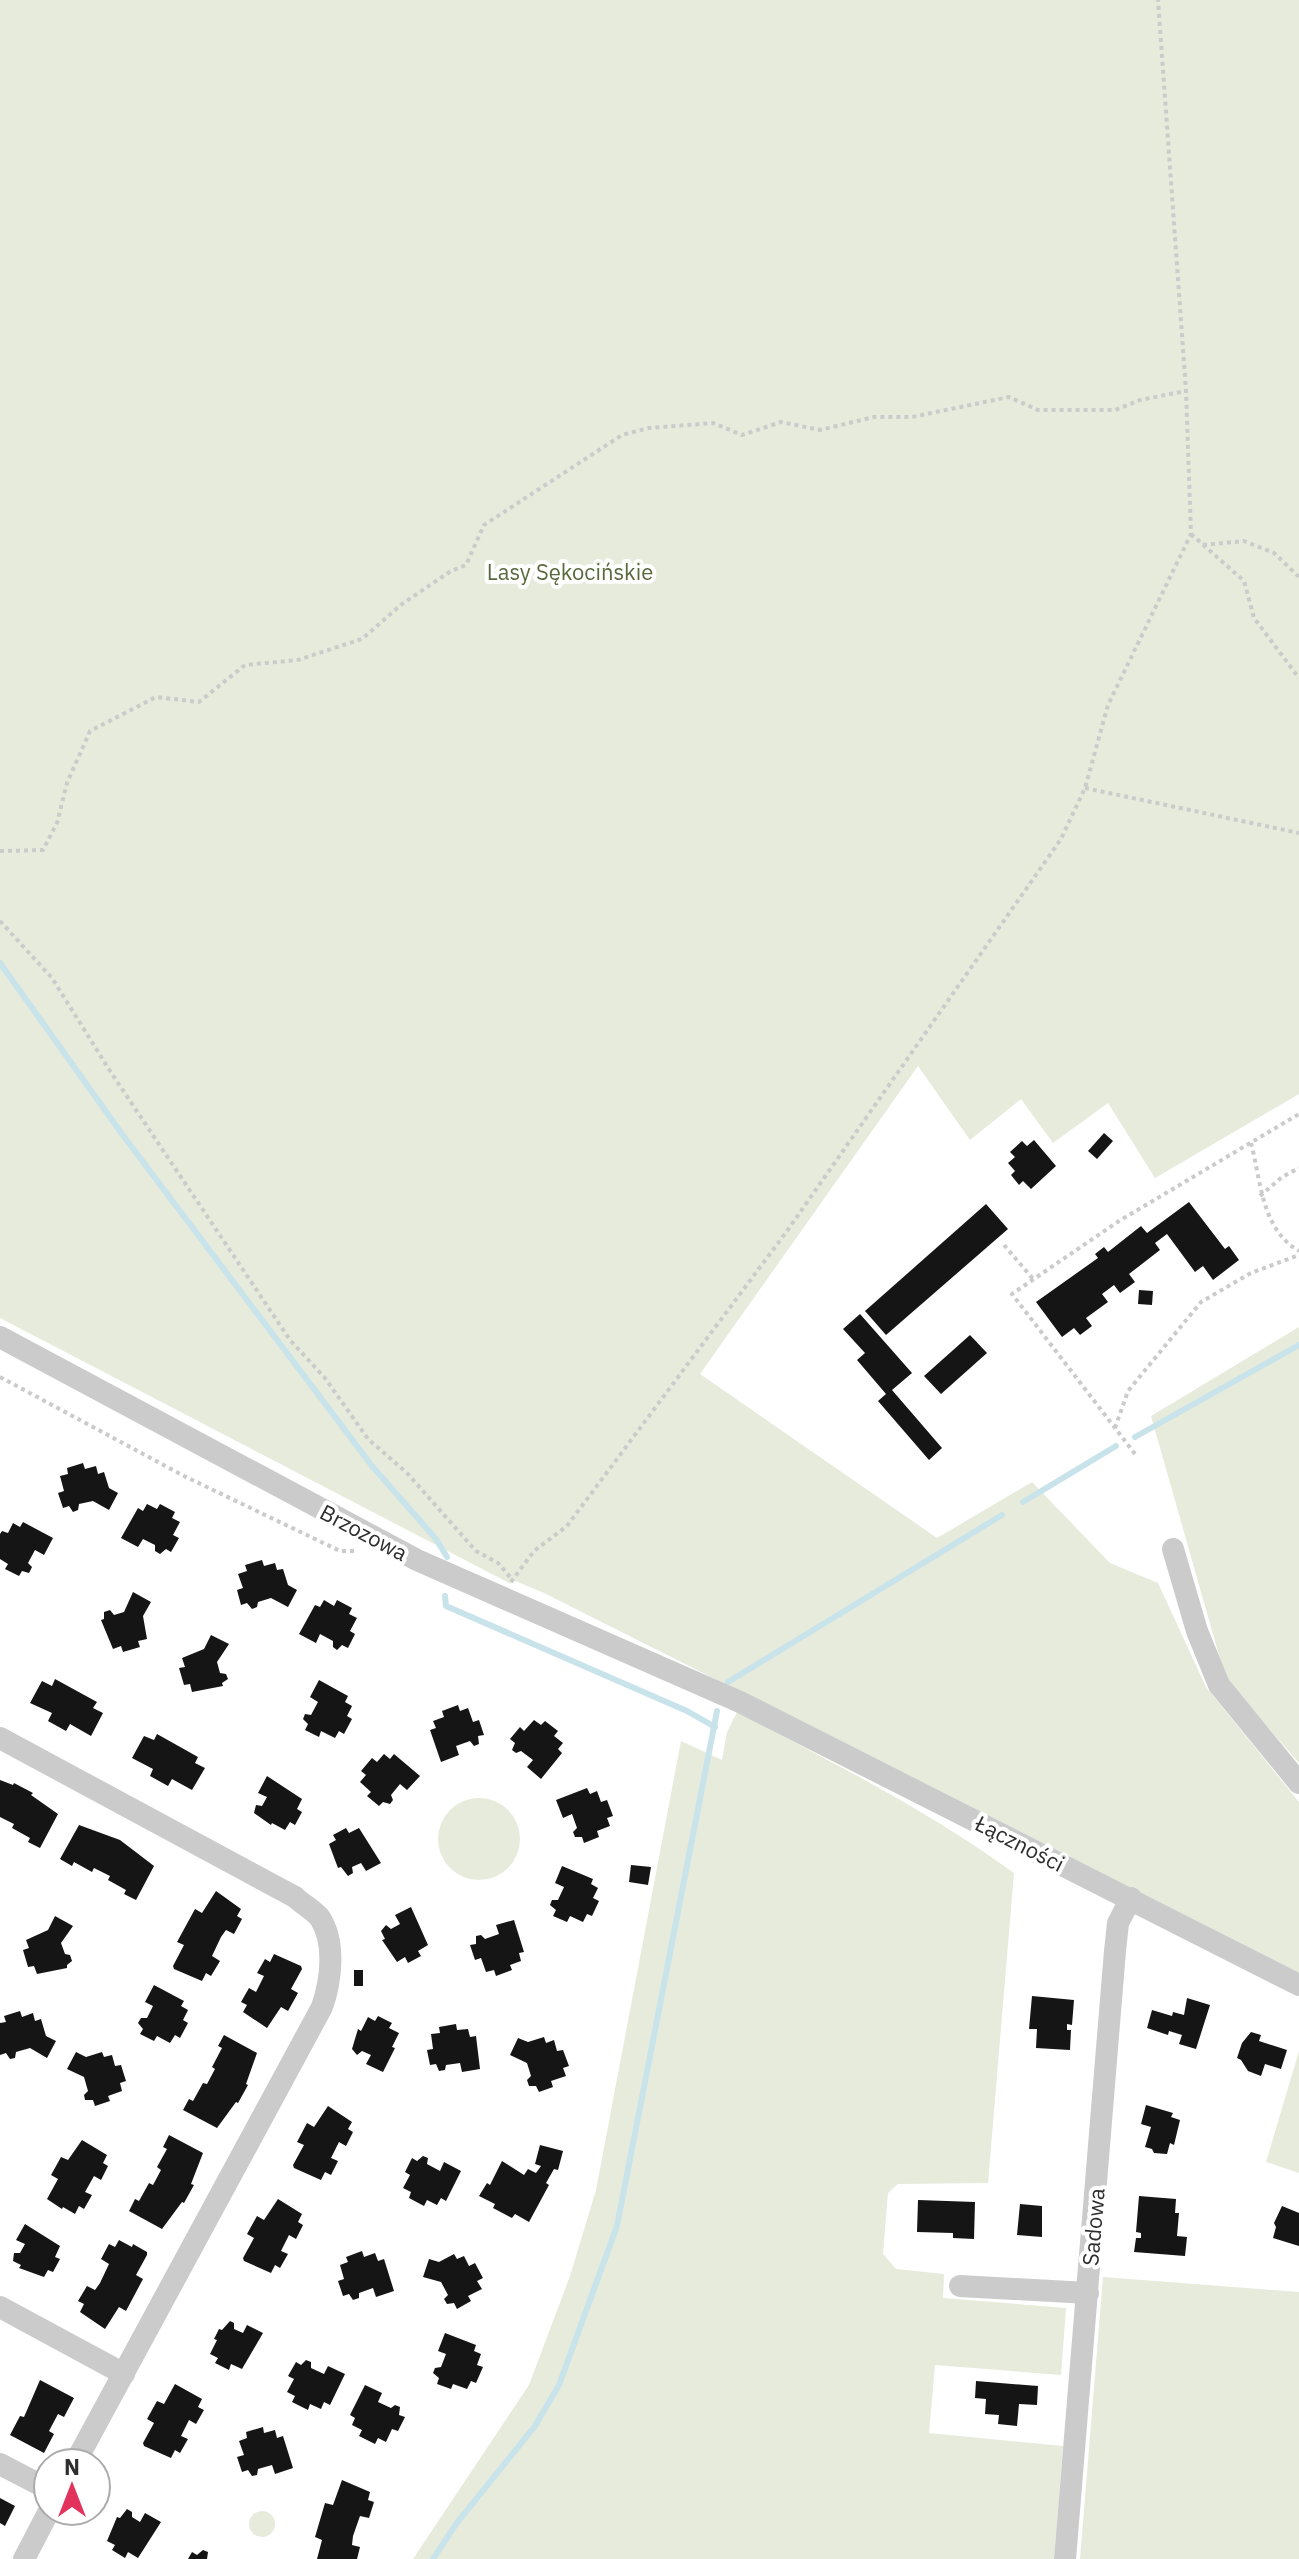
<svg xmlns="http://www.w3.org/2000/svg" width="1299" height="2559" font-family="'IBM Plex Sans',sans-serif">
<style>
.green{fill:#e7ebdc}
.lines{fill:none;stroke-linecap:round;stroke-linejoin:round}
.stream{stroke:#c9e3eb;stroke-width:6}
.building{fill:#151515}
.path{stroke:#cbcbcb;stroke-width:4;stroke-dasharray:4 4;stroke-linecap:butt}
.minor{stroke:#cbcbcb;stroke-width:22}
.labels{text-anchor:middle;dominant-baseline:central;stroke-width:8;stroke-linejoin:round;paint-order:stroke}
.park-label{font-size:22px;fill:#58693c;stroke:#fff}
.street-label{font-size:22px;fill:#2e2e2e;stroke:#fff}
</style>
<rect width="100%" height="100%" fill="#fff"/>
<!-- green -->
<g class="green">
<polygon points="0,0 1299,0 1299,1094 1155,1178 1108,1103 1053,1143 1021,1099 970,1140 918,1066 700,1374 937,1538 1032,1482 1110,1563 1158,1583 1206,1687 1299,1802 1299,1973 544,1593 513,1580 511,1584 0,1318"/>
<polygon points="1299,1327 1299,1763 1226,1680 1151,1416"/>
<path d="M737,1712C832,1762 927,1810 1014,1873L988,2183L898,2184L888,2193L883,2254L896,2269L944,2274L943,2298L1066,2308L1061,2375L935,2365L929,2433L1063,2446L1054,2559H413L529,2385L570,2276L596,2190L681,1741L722,1760L727,1732Z"/>
<circle cx="479" cy="1839" r="41"/>
<polygon points="1299,2051 1299,2173 1266,2162"/>
<polygon points="1103,2277 1299,2292 1299,2559 1080,2559"/>
<circle cx="262" cy="2524" r="13"/>
</g>
<g class="lines">
<!-- stream -->
<g class="stream">
<polyline points="0,963 122,1134 372,1466 436,1539 447,1557"/>
<polyline points="1135,1437 1299,1345"/>
<polyline points="1023,1502 1116,1446"/>
<polyline points="445,1596 446,1606 687,1711 715,1727"/>
<polyline points="728,1682 1002,1515"/>
<polyline points="433,2559 456,2524 535,2426 559,2385 617,2226 717,1711"/>
</g>
</g>
<!-- building -->
<g class="building">
<polygon points="1104,1133 1113,1141 1097,1159 1088,1151"/>
<polygon points="1034,1140 1056,1166 1031,1189 1023,1181 1019,1185 1011,1175 1015,1171 1008,1163 1015,1157 1010,1152 1022,1141 1027,1146"/>
<polygon points="1189,1202 1225,1249 1229,1246 1239,1260 1213,1280 1203,1266 1195,1272 1167,1234 1155,1243 1160,1250 1129,1274 1135,1282 1120,1293 1114,1285 1102,1294 1108,1302 1086,1318 1092,1326 1080,1335 1074,1328 1062,1337 1036,1302 1098,1258 1095,1254 1104,1247 1108,1252 1141,1226 1147,1233"/>
<polygon points="986,1204 1008,1229 886,1335 865,1311"/>
<polygon points="1139,1290 1153,1291 1152,1305 1138,1304"/>
<polygon points="860,1314 912,1373 892,1390 942,1448 929,1460 878,1401 886,1394 857,1360 865,1353 843,1329"/>
<polygon points="970,1335 987,1353 941,1394 924,1376"/>
<polygon points="83,1463 85,1469 96,1466 98,1474 104,1472 109,1488 118,1493 109,1510 93,1501 79,1504 78,1510 73,1512 69,1506 63,1508 58,1493 64,1491 60,1476 68,1474 67,1468"/>
<polygon points="147,1504 157,1509 160,1504 175,1512 172,1518 180,1522 173,1535 179,1538 171,1552 166,1549 160,1554 155,1551 155,1545 143,1539 138,1547 121,1538 138,1508 143,1511"/>
<polygon points="23,1522 53,1538 44,1555 35,1550 28,1563 32,1567 29,1573 22,1571 19,1576 5,1569 8,1564 0,1559 0,1534 2,1531 8,1533 13,1523 20,1527"/>
<polygon points="262,1560 264,1566 275,1563 277,1570 283,1569 288,1585 297,1590 288,1607 271,1598 258,1602 257,1607 252,1609 247,1603 241,1605 237,1590 243,1588 238,1574 247,1571 245,1565"/>
<polygon points="133,1592 151,1602 143,1616 147,1639 138,1641 140,1647 123,1652 121,1646 113,1649 101,1620 104,1619 104,1612 110,1610 114,1615 124,1612"/>
<polygon points="324,1600 334,1606 337,1600 352,1608 349,1614 357,1618 350,1631 355,1634 348,1648 342,1645 337,1650 333,1647 333,1641 320,1634 316,1643 299,1634 315,1605 320,1607"/>
<polygon points="211,1635 229,1644 217,1662 220,1673 226,1674 228,1679 222,1683 223,1686 192,1692 190,1684 184,1685 179,1668 185,1667 182,1658 204,1649"/>
<polygon points="55,1679 97,1702 93,1708 103,1713 91,1736 70,1724 66,1731 48,1721 52,1713 30,1703 42,1681 52,1686"/>
<polygon points="319,1680 348,1696 345,1702 352,1706 347,1716 352,1719 344,1734 339,1731 335,1738 321,1731 319,1737 305,1730 308,1724 303,1719 305,1714 311,1715 318,1702 310,1697"/>
<polygon points="458,1705 460,1711 468,1708 473,1722 479,1720 484,1735 478,1736 479,1744 474,1746 470,1741 456,1746 459,1755 441,1762 430,1730 436,1728 433,1721 444,1717 442,1711"/>
<polygon points="534,1720 541,1725 545,1721 558,1731 554,1736 563,1743 558,1749 562,1753 541,1779 527,1767 533,1760 521,1751 516,1753 512,1750 515,1743 510,1739 520,1727 524,1731"/>
<polygon points="157,1734 198,1757 195,1763 205,1768 192,1790 172,1779 168,1786 150,1776 153,1769 132,1758 144,1736 154,1740"/>
<polygon points="384,1754 390,1759 394,1754 420,1776 407,1790 400,1784 391,1795 393,1800 390,1804 383,1802 379,1806 367,1796 371,1792 360,1782 366,1775 361,1771 372,1758 377,1762"/>
<polygon points="267,1776 302,1799 297,1809 302,1812 295,1825 290,1822 285,1830 272,1823 271,1825 254,1813 256,1805 262,1806 267,1797 258,1793"/>
<polygon points="0,1780 13,1785 14,1783 33,1793 31,1795 58,1814 40,1848 28,1842 30,1838 12,1828 14,1824 0,1817"/>
<polygon points="587,1788 590,1794 597,1791 601,1802 607,1800 613,1816 607,1818 610,1826 597,1831 599,1837 584,1843 582,1837 575,1837 573,1832 577,1828 572,1814 563,1818 556,1800"/>
<polygon points="79,1825 120,1840 154,1866 136,1900 124,1894 126,1890 108,1880 110,1876 94,1868 92,1872 74,1862 72,1866 60,1859"/>
<polygon points="346,1828 349,1833 359,1828 381,1863 366,1871 361,1863 352,1867 353,1873 348,1876 341,1867 338,1868 329,1844 336,1840 333,1835"/>
<polygon points="631,1865 651,1867 648,1885 629,1882"/>
<polygon points="562,1866 593,1879 591,1884 598,1888 593,1898 599,1901 592,1916 587,1914 583,1922 570,1916 567,1922 553,1916 556,1910 550,1905 552,1900 558,1900 564,1887 555,1883"/>
<polygon points="216,1891 241,1909 237,1916 242,1919 234,1934 226,1930 221,1937 212,1956 220,1961 211,1976 206,1973 202,1981 174,1969 173,1966 184,1945 177,1942 195,1909 202,1913"/>
<polygon points="411,1907 428,1945 418,1951 421,1956 408,1963 405,1957 397,1962 382,1940 385,1939 381,1931 386,1925 391,1929 400,1924 395,1915"/>
<polygon points="55,1916 73,1926 61,1943 65,1954 70,1955 72,1961 67,1965 67,1968 37,1974 34,1966 28,1967 23,1950 29,1948 26,1940 48,1930"/>
<polygon points="514,1920 524,1952 519,1953 521,1961 510,1965 512,1970 496,1976 494,1970 486,1972 481,1958 475,1960 470,1945 476,1944 476,1936 481,1935 485,1939 499,1934 496,1925"/>
<polygon points="274,1954 301,1966 302,1969 291,1989 298,1993 288,2011 281,2007 267,2028 243,2012 247,2005 241,2002 249,1988 256,1992 264,1976 257,1973 265,1959 270,1962"/>
<rect x="354" y="1970" width="9" height="16"/>
<polygon points="154,1985 184,2001 181,2006 188,2010 183,2020 188,2023 180,2038 175,2035 170,2043 157,2036 154,2041 140,2034 143,2029 138,2023 141,2018 147,2018 153,2006 145,2002"/>
<polygon points="1032,1996 1074,2000 1072,2025 1067,2024 1067,2030 1071,2030 1070,2050 1036,2048 1037,2029 1029,2029"/>
<polygon points="1187,1998 1210,2005 1196,2049 1179,2044 1182,2035 1169,2031 1168,2035 1147,2028 1152,2010 1172,2016 1173,2012 1184,2015"/>
<polygon points="20,2011 22,2017 33,2013 35,2021 41,2019 46,2036 56,2041 47,2058 30,2048 16,2052 15,2058 10,2059 6,2053 0,2055 0,2023 6,2022 4,2016"/>
<polygon points="378,2016 392,2023 389,2028 399,2033 392,2047 395,2048 383,2072 366,2064 371,2055 362,2051 357,2055 352,2049 358,2029 361,2031 368,2017 375,2021"/>
<polygon points="456,2024 457,2030 468,2029 470,2037 476,2036 480,2069 462,2072 460,2063 446,2065 445,2070 439,2071 436,2064 430,2065 427,2050 433,2049 431,2034 440,2033 439,2027"/>
<polygon points="1251,2032 1261,2035 1259,2041 1287,2050 1281,2069 1265,2064 1261,2076 1248,2071 1241,2060 1237,2058 1242,2043"/>
<polygon points="224,2035 257,2053 246,2084 248,2085 238,2103 236,2102 217,2128 183,2110 189,2099 193,2101 203,2083 207,2084 215,2069 212,2067 222,2048 218,2046"/>
<polygon points="544,2037 546,2043 554,2040 557,2051 563,2050 569,2066 563,2068 566,2076 551,2081 553,2087 539,2092 536,2086 529,2086 527,2080 531,2076 527,2063 510,2055 518,2038 528,2042"/>
<polygon points="76,2052 86,2057 102,2052 104,2057 112,2055 115,2066 121,2065 126,2081 120,2083 122,2091 108,2096 110,2101 95,2106 93,2100 85,2100 84,2095 88,2091 84,2077 67,2069"/>
<polygon points="1146,2105 1173,2113 1171,2117 1180,2120 1174,2145 1170,2143 1167,2154 1154,2153 1152,2149 1145,2147 1151,2127 1141,2124"/>
<polygon points="328,2106 352,2122 348,2129 353,2132 346,2146 339,2142 331,2158 338,2161 331,2175 325,2172 321,2180 294,2168 293,2165 304,2145 297,2142 307,2123 314,2127"/>
<polygon points="169,2135 203,2153 191,2184 194,2185 184,2203 182,2202 162,2229 129,2211 135,2199 139,2201 149,2183 153,2185 161,2170 157,2167 167,2149 163,2147"/>
<polygon points="82,2140 107,2155 103,2163 108,2166 101,2180 94,2176 85,2192 92,2195 84,2209 79,2206 75,2214 63,2207 62,2209 47,2199 58,2179 51,2175 61,2157 68,2160"/>
<polygon points="540,2145 563,2151 558,2170 554,2169 546,2183 549,2185 529,2222 515,2214 512,2218 493,2208 495,2204 479,2196 487,2183 490,2185 502,2161 524,2175 528,2169 536,2173 541,2166 535,2164"/>
<polygon points="423,2156 428,2158 427,2164 440,2171 444,2162 461,2171 446,2201 441,2198 437,2205 427,2200 424,2206 409,2198 411,2192 403,2188 410,2175 405,2172 412,2158 417,2161"/>
<polygon points="1139,2196 1176,2199 1175,2213 1179,2213 1177,2236 1187,2237 1185,2256 1134,2252 1136,2238 1141,2238 1141,2233 1136,2232"/>
<polygon points="278,2199 302,2214 298,2222 303,2225 296,2239 289,2235 281,2251 288,2254 280,2268 275,2265 271,2273 244,2261 243,2258 254,2238 247,2234 257,2216 264,2220"/>
<polygon points="918,2200 975,2202 974,2239 953,2238 953,2233 917,2232"/>
<polygon points="1020,2204 1042,2206 1042,2237 1017,2235"/>
<polygon points="1282,2206 1299,2213 1299,2246 1273,2238 1276,2227 1274,2223"/>
<polygon points="25,2224 60,2246 55,2257 60,2259 53,2272 48,2270 44,2277 19,2268 21,2265 13,2261 14,2253 20,2253 25,2244 16,2240"/>
<polygon points="119,2240 132,2247 133,2244 147,2252 147,2255 136,2275 143,2279 126,2311 119,2307 105,2329 80,2312 84,2304 78,2301 87,2286 95,2290 100,2283 109,2264 101,2259 109,2244 115,2247"/>
<polygon points="362,2251 364,2257 375,2253 378,2261 384,2259 394,2291 376,2297 373,2288 359,2293 359,2298 353,2300 349,2294 343,2296 338,2281 344,2279 340,2265 348,2262 346,2257"/>
<polygon points="454,2254 457,2259 464,2256 469,2266 475,2263 483,2278 477,2281 482,2289 468,2296 471,2301 457,2309 454,2303 447,2304 444,2299 448,2295 441,2282 423,2277 429,2259 439,2262"/>
<polygon points="230,2321 234,2323 234,2329 243,2333 247,2325 263,2333 242,2369 231,2364 229,2370 215,2363 218,2358 210,2354 217,2340 214,2339 219,2329 222,2330"/>
<polygon points="445,2333 476,2345 474,2351 481,2354 477,2365 483,2367 476,2383 471,2381 467,2389 453,2384 451,2389 437,2384 439,2378 433,2373 435,2368 441,2367 446,2354 438,2351"/>
<polygon points="306,2360 311,2362 311,2368 324,2374 328,2366 345,2374 330,2405 324,2402 321,2409 310,2404 308,2410 292,2402 295,2396 287,2392 294,2379 288,2376 296,2362 301,2365"/>
<polygon points="40,2380 74,2398 64,2417 58,2414 49,2431 54,2434 44,2453 10,2435 20,2416 24,2417"/>
<polygon points="976,2381 1038,2386 1037,2405 1019,2404 1017,2426 998,2424 999,2415 985,2414 986,2399 975,2398"/>
<polygon points="175,2384 202,2399 198,2407 204,2410 196,2424 189,2420 181,2436 188,2439 180,2453 175,2450 171,2458 144,2446 143,2443 154,2423 147,2419 157,2401 164,2404"/>
<polygon points="365,2385 382,2393 378,2402 391,2408 395,2405 400,2407 399,2415 405,2417 398,2431 392,2429 386,2442 378,2438 375,2444 359,2436 362,2430 352,2425 355,2418 350,2415"/>
<polygon points="263,2427 264,2433 275,2430 277,2438 283,2436 293,2468 275,2474 272,2465 258,2469 257,2475 252,2476 248,2470 242,2472 237,2457 244,2455 239,2441 247,2438 246,2432"/>
<polygon points="342,2480 370,2492 368,2500 374,2502 369,2518 360,2516 353,2536 352,2545 360,2547 357,2559 317,2559 322,2540 315,2537 325,2503 333,2505"/>
<polygon points="0,2498 15,2506 5,2526 0,2523"/>
<polygon points="127,2509 132,2512 132,2517 140,2522 145,2513 161,2522 138,2558 128,2552 125,2558 112,2550 115,2545 107,2541 117,2517 120,2518"/>
<polygon points="203,2550 208,2552 207,2559 188,2559 192,2552 197,2555"/>
</g>
<g class="lines">
<!-- path -->
<g class="path">
<polyline points="1191,534 1244,581 1254,618 1299,678"/>
<polyline points="1203,545 1244,541 1274,553 1299,577"/>
<polyline points="1085,788 1299,833"/>
<polyline points="0,851 43,850 57,823 67,783 90,731 156,697 199,702 245,665 298,660 362,639 402,604 451,571 466,565 484,525 622,435 649,428 713,423 742,435 781,422 820,430 874,417 912,417 1009,397 1038,410 1115,410 1140,400 1186,391"/>
<polyline points="0,921 52,978 110,1071 290,1340 325,1378 368,1439 407,1473 476,1551 498,1563 511,1578"/>
<path d="M1251,1143C1261,1180 1261,1229 1299,1251"/>
<polyline points="1260,1196 1282,1177 1299,1168"/>
<polyline points="1004,1245 1034,1280"/>
<polyline points="0,1377 184,1476 340,1551 356,1551"/>
<polyline points="1115,1428 1128,1391 1201,1302 1251,1273 1299,1255"/>
<polyline points="1135,1454 1012,1294 1119,1221 1299,1114"/>
<polyline points="511,1582 534,1551 567,1526 787,1231 1061,839 1085,788 1108,705 1191,534 1186,391 1158,0"/>
</g>
<!-- minor -->
<g class="minor">
<polyline points="0,1337 417,1560 740,1702 1299,1985"/>
<polyline points="1173,1549 1197,1631 1219,1685 1299,1783"/>
<path d="M0,1738L295,1897C302,1904 315,1911 320,1918C336,1943 331,1981 322,2007L75,2463"/>
<polyline points="960,2286 1088,2293"/>
<polyline points="0,2307 124,2374"/>
<polyline points="0,2464 48,2489"/>
<polyline points="24,2559 49,2511"/>
<polyline points="1065,2559 1115,1951 1118,1923 1131,1898"/>
</g>
</g>
<g class="labels">
<!-- park labels -->
<g class="park-label">
<text x="570" y="571">Lasy Sękocińskie</text>
</g>
<!-- street labels -->
<g class="street-label">
<text transform="translate(364 1532) rotate(28)">Brzozowa</text>
<text transform="translate(1020 1843) rotate(27)">Łączności</text>
<text transform="translate(1093 2227) rotate(-85)">Sadowa</text>
</g>
</g>
<!-- north arrow -->
<g transform="translate(72 2487)"><circle r="38" fill="#ffffff" stroke="#ababab" stroke-width="2"/>
<path d="M0-6L14 30L0 20L-14 30Z" fill="#e2335c"/>
<text y="-12" font-size="22" font-weight="bold" text-anchor="middle" fill="#2e2e2e">N</text>
</g>
</svg>
